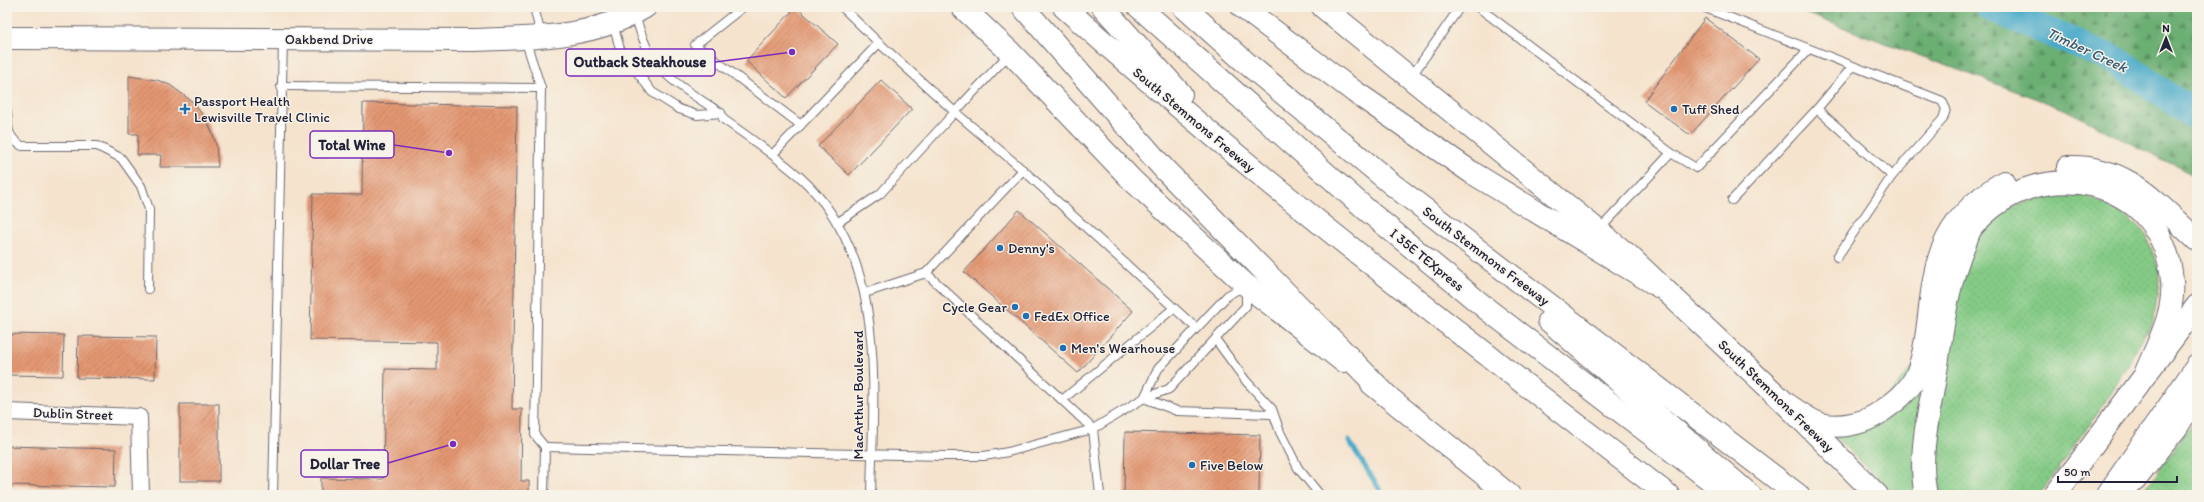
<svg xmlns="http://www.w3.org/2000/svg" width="2204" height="502" font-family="Itim,sans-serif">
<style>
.grass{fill:url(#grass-dots);stroke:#547660}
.forest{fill:url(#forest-firs);stroke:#476857}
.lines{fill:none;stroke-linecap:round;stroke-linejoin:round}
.stream{stroke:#4aaac9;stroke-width:5}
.river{stroke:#4aaac9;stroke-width:29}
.building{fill:url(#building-hatch)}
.lane-casing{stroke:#6c666e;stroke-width:10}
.street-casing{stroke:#6c666e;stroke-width:18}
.secondary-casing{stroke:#6c666e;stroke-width:24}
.primary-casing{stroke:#6c666e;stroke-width:24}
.highway-casing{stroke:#6c666e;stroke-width:24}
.lane{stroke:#fff;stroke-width:8}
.street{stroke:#fff;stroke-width:16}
.secondary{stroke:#fff;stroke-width:22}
.primary{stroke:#fff;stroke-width:22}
.highway{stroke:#fff;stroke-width:22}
.poi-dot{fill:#1f6fb2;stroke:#f7f3e8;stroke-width:1.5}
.labels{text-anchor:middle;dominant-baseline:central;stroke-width:3;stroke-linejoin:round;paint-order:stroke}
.street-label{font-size:14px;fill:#22223b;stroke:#f7f3e8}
.poi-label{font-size:14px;fill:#22223b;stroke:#f7f3e8;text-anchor:start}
.water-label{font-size:15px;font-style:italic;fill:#325874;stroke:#f7f3e8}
.leader{fill:none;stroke:#7b2cbf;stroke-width:1.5}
.callout-dot{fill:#7b2cbf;stroke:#f7f3e8;stroke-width:1.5}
.callout{fill:#f7f3e8;stroke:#7b2cbf;stroke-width:1.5}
.callout-label{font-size:15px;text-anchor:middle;font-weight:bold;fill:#22223b}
</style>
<defs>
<pattern id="grass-dots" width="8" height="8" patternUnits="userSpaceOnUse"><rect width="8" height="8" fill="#85cb86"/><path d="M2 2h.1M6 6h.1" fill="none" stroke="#73ae75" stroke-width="1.8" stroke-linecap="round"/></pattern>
<pattern id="forest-firs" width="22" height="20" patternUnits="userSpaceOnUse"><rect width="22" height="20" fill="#6caf73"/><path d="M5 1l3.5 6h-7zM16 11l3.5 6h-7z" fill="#588e60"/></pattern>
<pattern id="building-hatch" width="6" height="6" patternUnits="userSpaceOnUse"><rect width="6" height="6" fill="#e49772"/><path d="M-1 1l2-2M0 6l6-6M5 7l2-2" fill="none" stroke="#b87b5f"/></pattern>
</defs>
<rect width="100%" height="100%" fill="#f7f3e8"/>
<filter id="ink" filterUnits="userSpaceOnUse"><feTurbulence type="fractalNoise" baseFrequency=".025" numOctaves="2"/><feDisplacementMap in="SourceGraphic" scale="8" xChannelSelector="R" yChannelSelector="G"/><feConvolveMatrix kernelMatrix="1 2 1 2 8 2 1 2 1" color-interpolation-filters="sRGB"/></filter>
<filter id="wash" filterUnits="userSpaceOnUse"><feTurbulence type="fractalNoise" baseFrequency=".012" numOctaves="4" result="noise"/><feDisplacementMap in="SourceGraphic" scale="16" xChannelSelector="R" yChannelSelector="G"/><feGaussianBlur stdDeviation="0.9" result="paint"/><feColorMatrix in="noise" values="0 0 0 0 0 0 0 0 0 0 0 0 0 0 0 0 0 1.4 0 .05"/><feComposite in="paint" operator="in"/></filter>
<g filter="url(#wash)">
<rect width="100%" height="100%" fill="#f5e3cd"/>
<!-- grass -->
<g class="grass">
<polygon points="2087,196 2124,214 2146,234 2160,273 2154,319 2109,396 2039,495 1941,495 1935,454 1955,293 1969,244 1995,213 2043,197"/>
<polygon points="1932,343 1922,495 1896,495 1835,437 1834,431 1862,429"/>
<polygon points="2197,416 2197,495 2139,495 2156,475"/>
</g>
<!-- forest -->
<polygon class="forest" points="1788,7 2197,7 2197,177 2064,109"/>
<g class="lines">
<!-- stream -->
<polyline class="stream" points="1349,441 1383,495"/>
<!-- river -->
<polyline class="river" points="1990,7 2117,61 2197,117"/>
</g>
<g id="blocks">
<!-- building -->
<g class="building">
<polygon points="796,7 838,44 786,98 746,61"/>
<polygon points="1705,18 1759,59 1690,135 1644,101"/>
<polygon points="129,76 157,80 170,85 193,102 207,121 212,132 216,144 218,167 160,167 161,155 137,155 138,134 129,134"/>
<polygon points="881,80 912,109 849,175 818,146"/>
<polygon points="363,103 517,106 512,409 522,409 521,481 529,481 529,495 321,495 321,478 383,479 385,369 437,370 437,342 310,340 313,194 362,195"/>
<polygon points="1019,210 1133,311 1078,373 964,272"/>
<polygon points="7,334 64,335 63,376 7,375"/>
<polygon points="78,336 156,337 155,379 77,378"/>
<rect x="180" y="404" width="39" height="77"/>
<polygon points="1125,432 1260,435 1259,495 1124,495"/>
<polygon points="7,446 116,449 115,487 7,485"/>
</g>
</g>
</g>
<g filter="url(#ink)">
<use href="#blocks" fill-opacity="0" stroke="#6c666e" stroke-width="1"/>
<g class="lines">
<!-- lane casing -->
<g class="lane-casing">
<g id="lane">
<polyline points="534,7 541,35"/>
<polyline points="743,7 695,45 801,125"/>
<polyline points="842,7 879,43"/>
<polyline points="1478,7 1671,153 1696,168 1808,50"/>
<polyline points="1703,7 1942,101 1946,109 1943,119 1892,176 1837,257"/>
<path d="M635,15C640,31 646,50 656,63C670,82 701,100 721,113L723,119C749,137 775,156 800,177C889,258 873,387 871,495"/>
<polyline points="613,24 620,49 652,92 679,109 697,115 721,113"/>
<polyline points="525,39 541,88 535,435 545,447 544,495"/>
<polyline points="1010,53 955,112 1023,170 1196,328"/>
<polyline points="1411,77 1460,7"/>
<polyline points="281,86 541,88"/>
<polyline points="1817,109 1892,176"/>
<path d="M7,112C8,129 7,137 22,146H97L121,158L141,186L149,209L148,289"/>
<polyline points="773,154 879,43 955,112 880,194 837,223"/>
<polyline points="1732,200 1817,109 1852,67"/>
<polyline points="1599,230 1671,153"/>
<polyline points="926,273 1093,429 1100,495"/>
<polyline points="865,293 926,273 1023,170"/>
<polyline points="1216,340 1246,381 1272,409 1280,432 1298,468 1320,495"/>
<polyline points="1144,398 1177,411 1272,414"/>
<polyline points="1062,400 1174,308"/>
<polyline points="545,447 944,456 984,456 1008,452 1093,429 1144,398 1169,389 1246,306 1246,285 1228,295 1158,369 1144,398"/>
<polyline points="273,495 283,39"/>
</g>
</g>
<!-- street casing -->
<g class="street-casing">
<polyline id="street" points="7,412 139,417 141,495"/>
</g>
<!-- secondary casing -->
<g class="secondary-casing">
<g id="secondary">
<polyline points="962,7 1010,52 1133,181 1246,285 1343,361"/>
<polyline points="1323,7 1628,255 1785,403 1877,495"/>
<path d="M7,38L472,40C531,38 593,39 645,7"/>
<polyline points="1372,384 1509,495"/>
</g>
</g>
<!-- primary casing -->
<g class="primary-casing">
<g id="primary">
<path d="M2068,167C2128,165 2157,204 2197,240"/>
<path d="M1785,403C1796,410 1809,421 1821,424C1839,429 1865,423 1879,413C1894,403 1910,391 1917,374C1932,335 1927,289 1942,250C1953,221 1977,198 2004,182"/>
<polyline points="2116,491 2135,480 2177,427 2197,395"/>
<path d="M1926,495C1917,453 1931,407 1937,365C1943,324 1948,281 1965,243C1967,238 1969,230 1973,226C2037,150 2164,176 2172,281C2175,313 2158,343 2146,372"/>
<polyline points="2055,495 2197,306"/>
<polyline points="2107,495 2197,366"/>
</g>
</g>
<!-- highway casing -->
<g class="highway-casing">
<g id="highway">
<polyline points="1023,7 1164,169 1387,396"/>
<path d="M1064,7C1257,180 1463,336 1668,495"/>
<polyline points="1103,7 1181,94"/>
<polyline points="1139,7 1368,211 1488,310 1730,495"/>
<polyline points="1184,7 1244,61 1393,185 1798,495"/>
<polyline points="1242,7 1355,92 1471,172 1660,287"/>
<polyline points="1549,321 1750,495"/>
</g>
</g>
<!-- lane -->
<use href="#lane" class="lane"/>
<!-- street -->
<use href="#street" class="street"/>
<!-- secondary -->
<use href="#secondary" class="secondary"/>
<!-- primary -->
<use href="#primary" class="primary"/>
<!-- highway -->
<use href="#highway" class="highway"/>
</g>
</g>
<!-- markers -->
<g class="poi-dot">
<path d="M183 103h4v4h4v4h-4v4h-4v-4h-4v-4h4z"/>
<circle cx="1674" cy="109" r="4"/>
<circle cx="1000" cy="248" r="4"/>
<circle cx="1015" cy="307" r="4"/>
<circle cx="1026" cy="316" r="4"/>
<circle cx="1063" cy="348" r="4"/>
<circle cx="1192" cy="465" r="4"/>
</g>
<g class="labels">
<!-- street labels -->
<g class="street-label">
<text x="329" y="39">Oakbend Drive</text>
<text transform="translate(1194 120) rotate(40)">South Stemmons Freeway</text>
<text transform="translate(1486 256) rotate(37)">South Stemmons Freeway</text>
<text transform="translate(1427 260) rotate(39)">I 35E TEXpress</text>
<text transform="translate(858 395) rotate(-90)">MacArthur Boulevard</text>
<text transform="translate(1776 396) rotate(44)">South Stemmons Freeway</text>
<text transform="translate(73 414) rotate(2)">Dublin Street</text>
</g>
<!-- poi labels -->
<g class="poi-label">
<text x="194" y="101">Passport Health<tspan x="194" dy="16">Lewisville Travel Clinic</tspan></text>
<text x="1682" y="109">Tuff Shed</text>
<text x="1008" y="248">Denny's</text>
<text x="1007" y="307" text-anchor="end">Cycle Gear</text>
<text x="1034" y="316">FedEx Office</text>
<text x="1071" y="348">Men's Wearhouse</text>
<text x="1200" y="465">Five Below</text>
</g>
<!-- water labels -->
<g class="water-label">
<text transform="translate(2087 50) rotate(25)">Timber Creek</text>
</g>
</g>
<!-- callouts -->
<path class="leader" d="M792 52L715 62M449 153L394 145M453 444L388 463"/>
<g class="callout-dot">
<circle cx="792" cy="52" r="4"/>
<circle cx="449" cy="153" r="4"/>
<circle cx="453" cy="444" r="4"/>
</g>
<g class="callout">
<rect x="566" y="49" width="149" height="27" rx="4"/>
<rect x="310" y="131" width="84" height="27" rx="4"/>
<rect x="301" y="450" width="87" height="27" rx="4"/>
</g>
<g class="callout-label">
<text x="640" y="67">Outback Steakhouse</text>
<text x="352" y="150">Total Wine</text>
<text x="345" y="469">Dollar Tree</text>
</g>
<!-- margin -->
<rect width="2204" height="502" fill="none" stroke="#f7f3e8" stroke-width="24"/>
<!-- north arrow -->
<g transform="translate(2166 38)" stroke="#f7f3e8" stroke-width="3" paint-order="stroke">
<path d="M0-3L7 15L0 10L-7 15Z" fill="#22223b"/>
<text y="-6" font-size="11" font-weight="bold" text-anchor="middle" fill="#22223b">N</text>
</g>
<!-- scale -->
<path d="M2058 476v6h119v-6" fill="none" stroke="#22223b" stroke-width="2"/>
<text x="2064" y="476" font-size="12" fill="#22223b" stroke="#f7f3e8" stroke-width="3" paint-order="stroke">50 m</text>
</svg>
